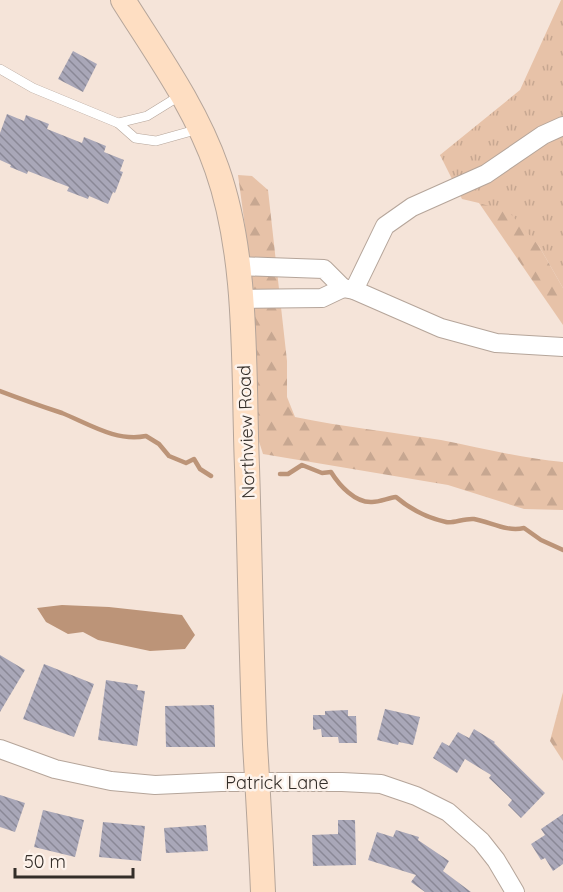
<svg xmlns="http://www.w3.org/2000/svg" width="563" height="892" font-family="Quicksand,sans-serif">
<style>
.grass{fill:url(#grass-tufts)}
.forest{fill:url(#forest-firs)}
.water{fill:#bc9478}
.lines{fill:none;stroke-linecap:round;stroke-linejoin:round}
.stream{stroke:#bc9478;stroke-width:4.5}
.building{fill:url(#building-back-hatch)}
.lane-casing{stroke:#b5a59a;stroke-width:10}
.street-casing{stroke:#b5a59a;stroke-width:20}
.secondary-casing{stroke:#b5a59a;stroke-width:26}
.lane{stroke:#fff;stroke-width:9}
.street{stroke:#fff;stroke-width:18}
.secondary{stroke:#fedec2;stroke-width:24}
.labels{text-anchor:middle;dominant-baseline:central;stroke-width:5;stroke-linejoin:round;paint-order:stroke}
.street-label{font-size:18px;fill:#332d28;stroke:#fdf3ec}
</style>
<defs>
<pattern id="grass-tufts" width="24" height="20" patternUnits="userSpaceOnUse" patternTransform="scale(1.5)"><rect width="24" height="20" fill="#e7c2a8"/><path d="M3 7l-1-3M5 7V3M7 7l1-3M15 17l-1-3M17 17v-4M19 17l1-3" fill="none" stroke="#c7a791"/></pattern>
<pattern id="forest-firs" width="22" height="20" patternUnits="userSpaceOnUse" patternTransform="scale(1.5)"><rect width="22" height="20" fill="#e7c2a8"/><path d="M5 1l3.5 6h-7zM16 11l3.5 6h-7z" fill="#c7a791"/></pattern>
<pattern id="building-back-hatch" width="6" height="6" patternUnits="userSpaceOnUse" patternTransform="scale(1.5)"><rect width="6" height="6" fill="#a9a7b8"/><path d="M-1 5l2 2M0 0l6 6M5-1l2 2" fill="none" stroke="#8a8896"/></pattern>
</defs>
<rect width="100%" height="100%" fill="#f5e4d9"/>
<!-- grass -->
<polygon class="grass" points="561,0 563,0 563,288 539,246 479,203 462,199 440,155 520,90"/>
<!-- forest -->
<g class="forest">
<path d="M238,175L252,176L268,190L287,361V397L295,417C343,427 392,432 441,440C482,448 521,458 563,462V510L524,509L448,485L263,454L256,432L255,335L248,249Z"/>
<polygon points="479,203 509,212 539,246 563,288 563,325"/>
<polygon points="563,692 563,761 550,741"/>
</g>
<!-- water -->
<polygon class="water" points="62,605 109,607 182,615 195,635 185,649 150,651 98,640 83,632 68,634 46,622 37,608"/>
<g class="lines">
<!-- stream -->
<g class="stream">
<path d="M0,391C21,399 41,406 62,413C89,424 116,442 146,436L159,444L169,456L186,463L194,459L200,469L211,476"/>
<path d="M280,474H288L302,465L322,473L331,472C339,485 355,503 372,502C380,502 388,498 396,497C410,509 428,518 446,522C453,524 464,518 474,519C491,522 506,532 524,528L541,540L563,550"/>
</g>
</g>
<!-- building -->
<g class="building">
<polygon points="73,51 97,64 83,92 58,79"/>
<polygon points="7,114 24,121 26,115 49,124 47,129 82,143 84,137 106,146 104,152 124,160 120,171 123,172 115,193 113,192 108,204 89,196 88,199 67,191 69,187 28,171 27,174 10,167 11,165 0,160 0,133"/>
<polygon points="0,655 25,670 0,712"/>
<polygon points="44,664 94,684 74,737 23,719"/>
<polygon points="106,680 138,685 137,690 145,691 137,746 98,740"/>
<polygon points="214,705 215,747 166,747 165,706"/>
<polygon points="385,709 420,717 413,745 399,742 398,745 377,740"/>
<polygon points="348,710 348,716 356,716 357,743 339,743 338,737 322,737 321,729 313,730 313,715 325,715 325,711"/>
<polygon points="474,729 495,742 494,743 545,793 521,818 508,805 512,800 489,778 491,775 465,759 457,773 433,758 442,742 449,746 458,732 469,738"/>
<polygon points="0,795 25,803 15,832 0,827"/>
<polygon points="43,810 84,820 75,857 34,847"/>
<polygon points="563,814 563,864 553,871 545,858 541,860 531,844 545,835 541,829"/>
<polygon points="338,820 355,820 356,865 313,866 312,835 338,834"/>
<polygon points="103,822 145,826 141,861 99,857"/>
<polygon points="206,825 208,851 166,853 164,828"/>
<polygon points="396,830 419,837 418,840 449,861 443,871 471,892 425,892 411,882 416,875 368,860 377,832 393,837"/>
</g>
<g class="lines">
<!-- lane casing -->
<g class="lane-casing">
<g id="lane">
<polyline points="0,69 33,88 118,123 135,138 156,141 199,129"/>
<polyline points="118,123 147,116 181,95"/>
</g>
</g>
<!-- street casing -->
<g class="street-casing">
<g id="street">
<polyline points="237,266 324,269 343,288 322,298 240,299"/>
<polyline points="343,288 354,290 441,328 496,343 563,347"/>
<polyline points="354,290 385,226 412,207 486,174 543,135 563,126"/>
<polyline points="0,749 55,769 111,781 155,785 221,782 342,782 381,784 416,796 448,812 481,841 496,860 515,892"/>
</g>
</g>
<!-- secondary casing -->
<g class="secondary-casing">
<path id="secondary" d="M123,0C157,54 196,108 217,169C249,260 243,372 247,467C250,559 251,652 255,744C258,794 261,843 263,892"/>
</g>
<!-- lane -->
<use href="#lane" class="lane"/>
<!-- street -->
<use href="#street" class="street"/>
<!-- secondary -->
<use href="#secondary" class="secondary"/>
</g>
<g class="labels">
<!-- street labels -->
<g class="street-label">
<text transform="translate(246 432) rotate(-92)">Northview Road</text>
<text x="277" y="782">Patrick Lane</text>
</g>
</g>
<!-- scale -->
<path d="M15 868v9h118v-9" fill="none" stroke="#332d28" stroke-width="3"/>
<text x="24" y="868" font-size="18" fill="#332d28" stroke="#fdf3ec" stroke-width="4.5" paint-order="stroke">50 m</text>
</svg>
